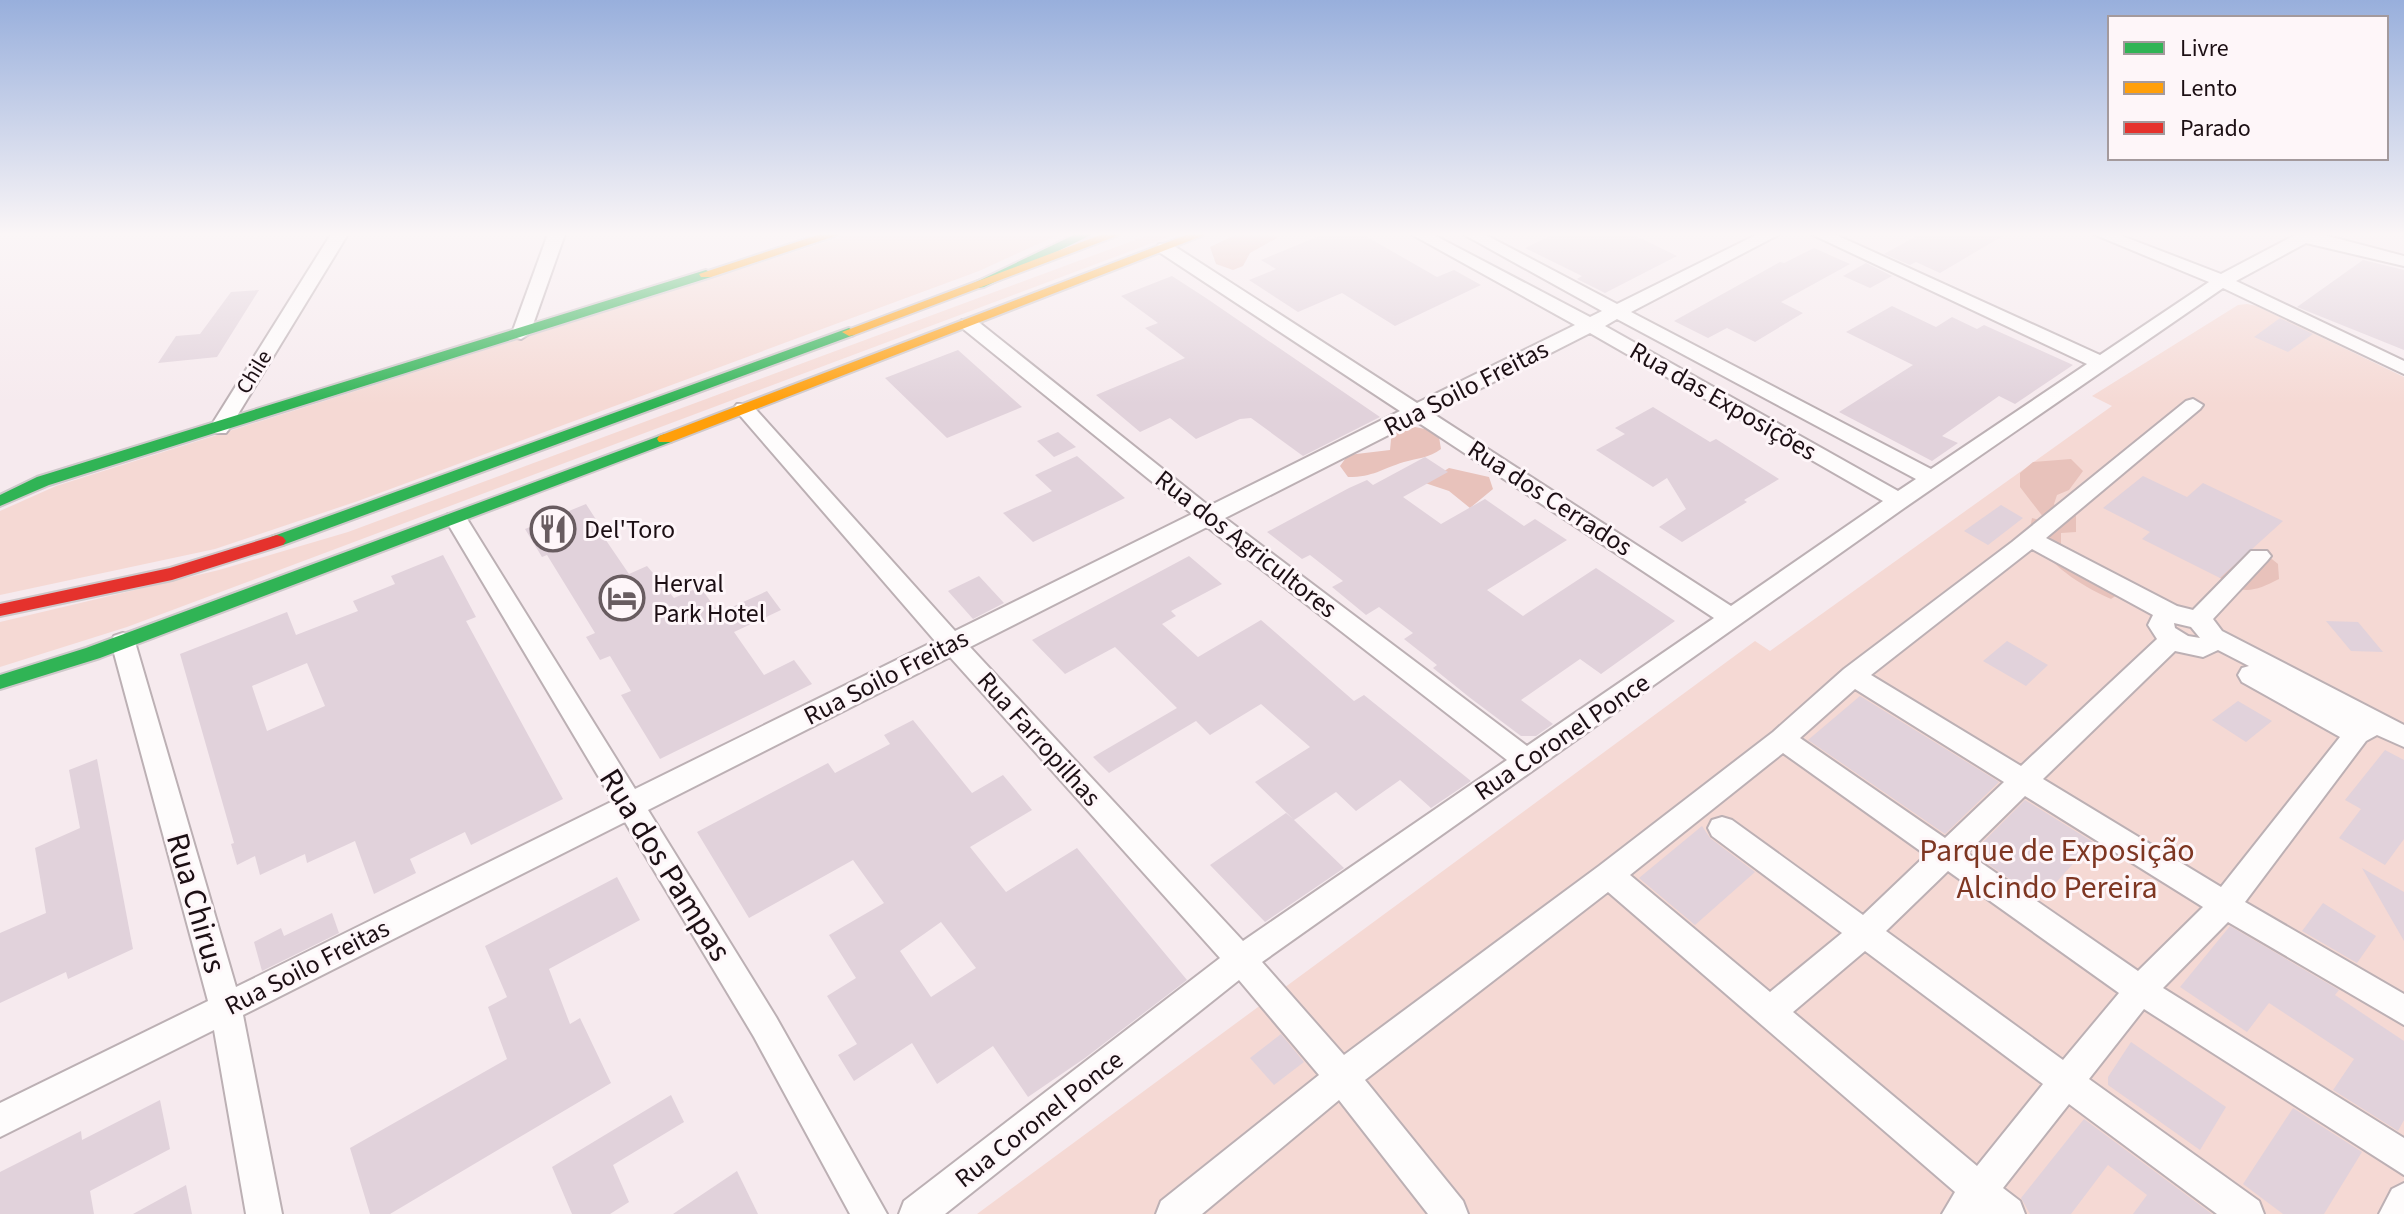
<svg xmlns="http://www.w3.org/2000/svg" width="2404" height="1214" font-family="'Source Sans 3',sans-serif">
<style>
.green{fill:#f5d9d4}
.forest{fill:#e8c2bb}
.building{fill:#e1d2db;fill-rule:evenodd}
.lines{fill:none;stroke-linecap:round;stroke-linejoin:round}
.street-casing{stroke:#bcb0b4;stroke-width:4}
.fast-casing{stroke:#cec8ca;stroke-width:4}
.slow-casing{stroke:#cec8ca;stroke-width:4}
.jam-casing{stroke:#cec8ca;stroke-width:4}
.street{fill:#fefcfc;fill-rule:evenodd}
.fast{fill:#30b455;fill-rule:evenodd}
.slow{fill:#ff9f0a;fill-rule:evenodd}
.jam{fill:#e5322d;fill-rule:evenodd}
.labels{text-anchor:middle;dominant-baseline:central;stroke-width:6;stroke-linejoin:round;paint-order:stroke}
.far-street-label{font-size:22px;fill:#1c0f14;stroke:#fef6f9}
.street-label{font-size:26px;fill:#1c0f14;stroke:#fef6f9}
.poi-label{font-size:26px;fill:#1c0f14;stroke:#fef6f9;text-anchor:start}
.near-park-label{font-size:32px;fill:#7e3622;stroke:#fef6f9}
.near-street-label{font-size:32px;fill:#1c0f14;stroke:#fef6f9}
</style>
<rect width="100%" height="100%" fill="#f6eaee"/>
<!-- green -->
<g class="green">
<polygon points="851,234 1060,234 979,271 358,501 215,549 0,595 0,511 56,486"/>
<polygon points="1151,234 1176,234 127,627 0,667 0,622 219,570 348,532"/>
<polygon points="2247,304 2257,306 2404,377 2404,1214 977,1214 1755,641 1770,651 2112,406 2092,396 2238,305"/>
</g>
<!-- forest -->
<g class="forest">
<polygon points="1237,234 1276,234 1277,238 1250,253 1243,266 1233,270 1216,264 1210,247"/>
<path d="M1400,424L1425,429L1439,437L1441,449C1429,458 1418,458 1404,462C1381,469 1374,477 1348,477L1340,466L1348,455L1390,450L1392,429Z"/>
<path d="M2071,459L2083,471L2069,490L2057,495L2054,504L2059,512L2076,516V532L2061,533V545L2123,591L2111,599C2074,582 2052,566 2029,533L2032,518L2047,522L2020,487V473L2033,462Z"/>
<polygon points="1449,468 1489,477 1493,489 1470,508 1449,491 1425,483"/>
<path d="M2236,548L2262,551L2278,564L2279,579C2254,592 2240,596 2218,576Z"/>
</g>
<!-- building -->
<g class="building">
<polygon points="1324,234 1362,234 1437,277 1454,270 1481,285 1395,326 1342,293 1298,312 1249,280 1276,269 1261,260"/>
<polygon points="1554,234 1632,234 1677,256 1605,293 1577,279 1582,276 1525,248"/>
<polygon points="1920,234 2006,234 1940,273 1916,262 1910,265 1884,254"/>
<polygon points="1814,248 1850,264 1781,302 1803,313 1755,342 1727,328 1708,338 1674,321 1780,262 1784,263"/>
<polygon points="2363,260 2404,270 2404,350 2297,307"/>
<polygon points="1866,263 1892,276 1870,288 1843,276"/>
<polygon points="1172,276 1206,298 1380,417 1303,456 1251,418 1240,419 1196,439 1170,418 1140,432 1096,395 1185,358 1145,328 1158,323 1121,296"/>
<polygon points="259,290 217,357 158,363 176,336 200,334 231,292"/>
<polygon points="1892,306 1936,327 1952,317 1977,329 1984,325 2073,365 2015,404 1999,396 1942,436 1958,443 1932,461 1839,412 1913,365 1846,332"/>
<polygon points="2280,318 2313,334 2288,352 2254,337"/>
<polygon points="958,350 1022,407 947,438 885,378"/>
<polygon points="1653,407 1710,442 1716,439 1779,479 1744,500 1747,502 1682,542 1659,527 1686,509 1667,478 1653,487 1596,450 1625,434 1615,428"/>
<polygon points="1058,432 1076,447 1054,457 1037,441"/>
<polygon points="1077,456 1125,498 1033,542 1003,513 1052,491 1035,475"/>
<polygon points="1425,457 1448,472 1403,497 1441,524 1485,499 1524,526 1535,519 1567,540 1487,590 1523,616 1596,568 1675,621 1601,674 1580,659 1521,700 1553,724 1536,736 1521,736 1469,697 1433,668 1437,665 1404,639 1413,633 1379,607 1366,615 1332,587 1343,581 1310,555 1302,559 1267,532 1349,488 1367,480 1373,485"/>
<polygon points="2143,476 2187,497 2203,483 2283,521 2220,578 2142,539 2150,532 2103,508"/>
<polygon points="586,504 604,532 601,533 629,574 647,566 674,598 700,587 719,613 767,591 781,610 734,632 764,675 794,660 812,684 660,759 621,695 631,691 610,656 600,660 586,637 595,633 547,555 542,557 525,529"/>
<polygon points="2001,505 2023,518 1988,545 1964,531"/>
<path d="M443,555L476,617L466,621L563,799L471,845L465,832L410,859L416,873L374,894L355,841L307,863L305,854L260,875L255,856L237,865L231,844L234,843L180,654L287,612L296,635L358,611L353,601L395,584L391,576ZM307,663L325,706L267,731L252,686Z"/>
<polygon points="1189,556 1222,584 1171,611 1176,616 1162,624 1198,657 1261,620 1354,701 1364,695 1471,781 1431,808 1400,780 1356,811 1336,792 1294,820 1344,868 1265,922 1210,865 1286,813 1293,819 1255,782 1310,747 1261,704 1210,735 1196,721 1109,773 1093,757 1177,708 1115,647 1065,674 1032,640"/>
<polygon points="979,576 1004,603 973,619 948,591"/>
<polygon points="2326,621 2358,622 2383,652 2351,651"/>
<polygon points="2007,641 2048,665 2026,686 1983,661"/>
<polygon points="1860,696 1999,782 1945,834 1808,740"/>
<polygon points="2238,701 2272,721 2246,742 2212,720"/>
<path d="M913,720L972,793L1003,775L1032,810L970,847L1006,892L1077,848L1187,980L1085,1058L1028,1097L993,1046L937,1084L912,1043L854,1081L838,1055L857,1044L827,996L856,978L829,935L884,903L853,860L749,918L697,832L828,763L835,773L890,744L884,735ZM941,922L976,968L931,997L900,951Z"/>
<polygon points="2385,750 2404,760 2404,839 2385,865 2339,838 2361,809 2345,800"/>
<polygon points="97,759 133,949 68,979 66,972 0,1003 0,933 46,913 35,848 80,828 69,770"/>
<polygon points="2025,800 2093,842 2040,900 1972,853"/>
<polygon points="1702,826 1710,838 1755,872 1695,925 1639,878"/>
<polygon points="2362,868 2404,892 2404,941"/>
<polygon points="617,877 640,920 549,969 570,1024 580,1018 611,1083 390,1214 370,1214 350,1148 507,1059 488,1007 507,997 485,946"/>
<polygon points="2323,903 2376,936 2357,963 2302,931"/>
<polygon points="332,913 339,933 262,971 254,942 281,928 284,936"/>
<polygon points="2230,926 2339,990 2335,995 2404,1041 2404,1120 2398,1131 2333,1090 2354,1059 2269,1003 2247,1032 2180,987"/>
<polygon points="1281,1034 1304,1062 1274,1085 1250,1058"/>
<polygon points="2131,1042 2226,1107 2200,1150 2108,1085 2108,1077"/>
<polygon points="671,1095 684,1122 613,1165 629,1202 610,1214 572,1214 552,1167"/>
<polygon points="160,1100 170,1149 90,1191 94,1214 0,1214 0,1172 81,1131 82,1140"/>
<polygon points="2293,1108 2362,1152 2324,1214 2283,1214 2243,1184"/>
<polygon points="2084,1119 2212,1214 2133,1214 2147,1195 2108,1165 2071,1214 2030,1214 2021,1198"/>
<polygon points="737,1171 758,1214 673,1214"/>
<polygon points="186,1185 192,1214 133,1214"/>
</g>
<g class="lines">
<!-- street casing -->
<g class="street-casing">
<g id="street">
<polygon points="331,234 348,234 229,429 226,433 212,433 209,429"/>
<polygon points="548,234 565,234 530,333 521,339 514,337 512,333"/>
<path d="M1411,234H1432L1590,317L1602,311L1463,234H1484L1617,304L1758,234H1780L1631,312L1931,469L2087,364L1811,234H1834L2100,355L2209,282L2093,234H2117L2221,274L2297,234L2324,235L2404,256V266L2306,243L2236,281L2404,361V374L2223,288L1907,506L1262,962L1344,1055L1599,866L1773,732L1844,669L2012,542L2186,401L2193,399L2203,405L2200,409L2046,538L2177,606L2193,610L2251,551H2267L2271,556L2267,561L2213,619L2222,631L2404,725V747L2377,735L2366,741L2245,902L2404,994V1025L2228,922L2163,988L2404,1138V1175L2144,1009L2089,1079L2259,1201L2264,1214H2217L2069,1104L2003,1188L2020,1201L2025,1214H1942L1955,1192L1608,892L1365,1080L1463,1201L1468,1214H1428L1339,1100L1202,1214H1156L1161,1201L1319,1075L1239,980L945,1214H899L904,1201L1220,958L950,657L648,810L776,1017L887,1214H850L754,1037L625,822L243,1015L282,1214H246L214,1030L0,1137V1103L208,1001L111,642L114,636L123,633L132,636L135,642L236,987L613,801L445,519L448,514H464L635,789L935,641L737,412L734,408L737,404H751L955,631L1192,514L962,328L960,324L962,320H976L1209,506L1400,411L1159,252L1156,248L1159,244H1171L1417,403L1575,325ZM1617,319L1916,479L1898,491L1605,326ZM1590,333L1883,501L1731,606L1432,413ZM1416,421L1714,618L1527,746L1225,518ZM1207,527L1507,760L1243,941L970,647ZM2032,549L2153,615L2148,625L2157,639L2021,766L1871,675ZM2174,623L2191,627L2200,638L2188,636L2175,628ZM2218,650L2249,666L2242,668L2238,675L2242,682L2340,737L2221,887L2043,779L2175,651L2203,657ZM1855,689L2004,782L1945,838L1800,738ZM1783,753L1926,855L1863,915L1732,820L1722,817L1712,820L1708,828L1712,836L1842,933L1770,992L1630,875ZM2025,796L2203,907L2138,971L1967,853ZM1948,871L2119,993L2063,1060L1886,931ZM1865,951L2043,1084L1977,1166L1793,1012Z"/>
<polygon points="2404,1183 2404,1214 2379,1214 2392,1189"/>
</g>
</g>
<!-- fast casing -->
<g class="fast-casing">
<g id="fast">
<polygon points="1076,234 1093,234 984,287 979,288 972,284"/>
<polygon points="706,270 713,274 711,277 49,485 0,506 0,495 37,477"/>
<polygon points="849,328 856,332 854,335 283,545 271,545 268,541 271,537"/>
<polygon points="665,434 671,436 673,439 671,442 100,658 0,689 0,675 86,648"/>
</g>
</g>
<!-- slow casing -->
<g class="slow-casing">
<g id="slow">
<polygon points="821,234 841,234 711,277 701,277 699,274"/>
<polygon points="1103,234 1122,234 854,335 849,336 842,332"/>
<polygon points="1189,234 1207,234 671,442 659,442 657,439 659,436"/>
</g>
</g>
<!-- jam casing -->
<g class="jam-casing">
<polygon id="jam" points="277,535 283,537 286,541 283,545 172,580 0,616 0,604 170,568"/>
</g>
<!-- street -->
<use href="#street" class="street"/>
<!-- fast -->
<use href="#fast" class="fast"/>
<!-- slow -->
<use href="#slow" class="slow"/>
<!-- jam -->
<use href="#jam" class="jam"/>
</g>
<!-- sky -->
<linearGradient id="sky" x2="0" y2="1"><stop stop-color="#98afdc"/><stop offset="0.58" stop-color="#fbf6f7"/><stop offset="1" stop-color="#fbf6f7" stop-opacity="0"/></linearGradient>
<rect width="2404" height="404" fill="url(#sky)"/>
<!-- icons -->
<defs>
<g id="restaurant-ring" transform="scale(2.3)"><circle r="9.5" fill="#fef6f9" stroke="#685c60" stroke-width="1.5"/><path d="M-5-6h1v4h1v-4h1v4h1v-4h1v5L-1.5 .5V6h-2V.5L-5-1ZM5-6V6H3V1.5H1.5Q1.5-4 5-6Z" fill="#685c60"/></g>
<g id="hotel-ring" transform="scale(2.3)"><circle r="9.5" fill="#fef6f9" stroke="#685c60" stroke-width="1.5"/><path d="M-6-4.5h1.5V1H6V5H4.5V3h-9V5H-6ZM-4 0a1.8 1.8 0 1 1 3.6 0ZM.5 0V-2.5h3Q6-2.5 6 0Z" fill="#685c60"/></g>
</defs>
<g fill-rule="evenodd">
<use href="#restaurant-ring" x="553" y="529"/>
<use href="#hotel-ring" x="622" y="598"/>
</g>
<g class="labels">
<!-- far-street labels -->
<g class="far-street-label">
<text transform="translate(254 372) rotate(-58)">Chile</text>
</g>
<!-- street labels -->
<g class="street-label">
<text transform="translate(1466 388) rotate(-27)">Rua Soilo Freitas</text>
<text transform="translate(1723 401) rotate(30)">Rua das Exposições</text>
<text transform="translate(1550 498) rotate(33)">Rua dos Cerrados</text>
<text transform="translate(1246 544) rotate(38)">Rua dos Agricultores</text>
<text transform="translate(886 677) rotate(-27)">Rua Soilo Freitas</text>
<text transform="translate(1562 737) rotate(-34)">Rua Coronel Ponce</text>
<text transform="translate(1039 739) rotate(48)">Rua Farropilhas</text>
<text transform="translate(307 967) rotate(-27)">Rua Soilo Freitas</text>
<text transform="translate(1039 1119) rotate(-38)">Rua Coronel Ponce</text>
</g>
<!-- poi labels -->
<g class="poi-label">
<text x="584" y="529">Del'Toro</text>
<text x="653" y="583">Herval<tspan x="653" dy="30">Park Hotel</tspan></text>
</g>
<!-- near-park labels -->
<g class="near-park-label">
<text x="2057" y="851">Parque de Exposição<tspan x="2057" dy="37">Alcindo Pereira</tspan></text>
</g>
<!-- near-street labels -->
<g class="near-street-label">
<text transform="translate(665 865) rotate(58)">Rua dos Pampas</text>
<text transform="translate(196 903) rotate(74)">Rua Chirus</text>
</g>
</g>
<!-- legend -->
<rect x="2108" y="16" width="280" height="144" fill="#fef6f9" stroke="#a49a9d" stroke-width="2"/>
<rect x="2124" y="42" width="40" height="12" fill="#30b455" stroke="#a49a9d" stroke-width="2"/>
<text x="2180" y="56" font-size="24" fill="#1c0f14">Livre</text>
<rect x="2124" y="82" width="40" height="12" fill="#ff9f0a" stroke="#a49a9d" stroke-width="2"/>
<text x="2180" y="96" font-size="24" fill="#1c0f14">Lento</text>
<rect x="2124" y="122" width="40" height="12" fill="#e5322d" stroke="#a49a9d" stroke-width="2"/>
<text x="2180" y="136" font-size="24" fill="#1c0f14">Parado</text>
</svg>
